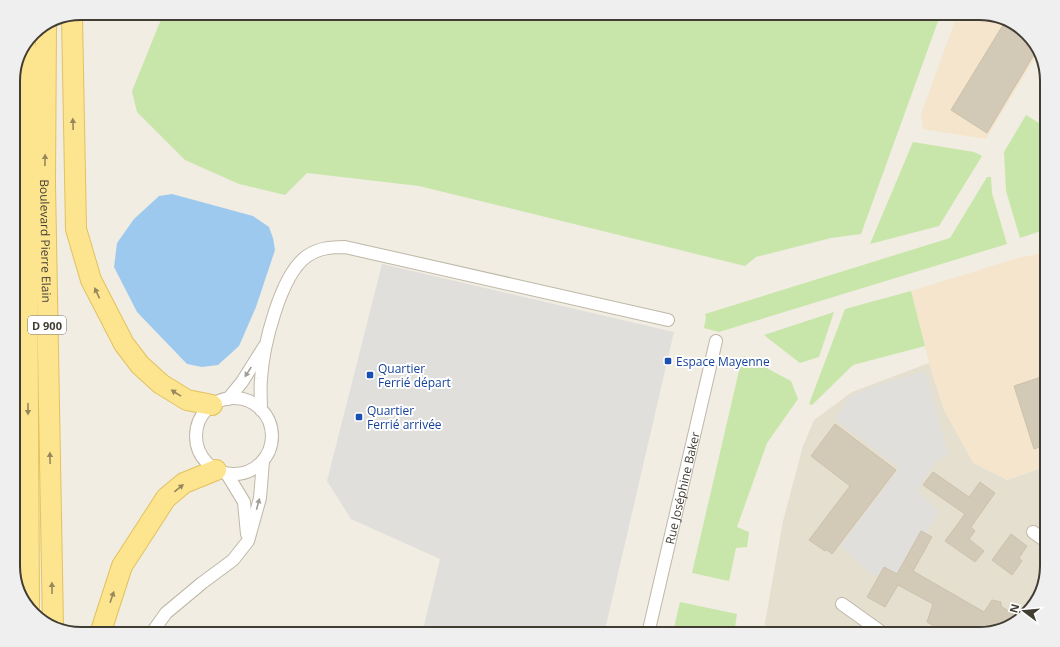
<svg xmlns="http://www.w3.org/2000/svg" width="1060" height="647" font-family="'Open Sans',sans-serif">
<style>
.residential{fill:#e5dfd0}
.commercial{fill:#f4e5cc}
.green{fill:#c8e6aa}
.parking{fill:#e1dfdb}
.water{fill:#9dc9ef}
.building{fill:#d2c9b7;stroke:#cdc1ab}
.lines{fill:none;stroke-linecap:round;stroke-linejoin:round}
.street-casing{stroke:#bfb8a8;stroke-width:14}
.primary-casing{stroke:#e2c25f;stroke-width:22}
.street{stroke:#fff;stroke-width:12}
.primary{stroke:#fde48e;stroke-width:20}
.oneway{fill:#96885c}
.oneway2{fill:#a09e99}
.transit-dot{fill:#1a4fb4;stroke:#fff;stroke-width:1.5}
.labels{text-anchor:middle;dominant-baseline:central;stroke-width:4;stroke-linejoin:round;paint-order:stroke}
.shield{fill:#fff;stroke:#7b7770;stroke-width:1}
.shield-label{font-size:11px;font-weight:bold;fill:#423d33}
.street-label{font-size:12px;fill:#423d33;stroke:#fff}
.transit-label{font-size:12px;fill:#164399;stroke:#fff;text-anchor:start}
.rim{fill:none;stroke:#423d33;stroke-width:2}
</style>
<rect width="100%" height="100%" fill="#f1ede2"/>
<!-- residential -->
<polygon class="residential" points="929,363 944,410 1007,480 1047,466 1047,567 1038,600 1013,625 980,634 763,634 783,521 803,446 814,420 852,392"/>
<!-- commercial -->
<g class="commercial">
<polygon points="958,13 979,13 1013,22 1038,47 1039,51 986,139 923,129 921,114"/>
<polygon points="1047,252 1047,466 1007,480 973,463 944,410 929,363 911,291 1018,258"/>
</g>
<!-- green -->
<g class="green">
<polygon points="941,13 861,234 831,238 756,257 745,266 419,186 307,173 285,195 239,184 185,160 137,112 132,91 162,17"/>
<polygon points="1026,115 1047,128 1047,229 1020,238 1006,191 1004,152"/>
<polygon points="913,142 974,152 982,156 939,226 870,244"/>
<polygon points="987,177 991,177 992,193 1007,244 719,332 704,328 706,317 705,314 950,238"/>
<polygon points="911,291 925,346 853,365 812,405 809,404 845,309"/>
<polygon points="834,312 819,357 800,363 764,335"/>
<polygon points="744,356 791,381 798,399 767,443 737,527 749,532 747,547 736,548 729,581 692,573 742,358"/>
<polygon points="680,602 737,614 734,634 665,634 666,631 673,632"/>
</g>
<!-- parking -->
<g class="parking">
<polygon points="382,264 674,332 604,634 422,634 440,559 351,519 327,481"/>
<polygon points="925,371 948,453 934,463 917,491 939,511 926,534 897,574 884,567 878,577 867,571 840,546 899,468 835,419 848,398 873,386"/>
</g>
<!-- water -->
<polygon class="water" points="172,194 253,216 269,227 273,238 275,250 256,307 239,346 218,365 202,367 187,364 137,312 114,267 117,243 134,219 159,196"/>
<!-- building -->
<g class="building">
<polygon points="1006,20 1013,22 1038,48 987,133 951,110"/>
<polygon points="1047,375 1047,444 1034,449 1014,386"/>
<polygon points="835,424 896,470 832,554 827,550 825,551 809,540 850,486 811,456"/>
<polygon points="933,472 969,497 980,482 995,493 971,527 975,531 969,539 984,551 975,562 945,541 965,514 923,485"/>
<polygon points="921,531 932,537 913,571 984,612 992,600 1001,602 1001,606 1020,619 1013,625 980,634 948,634 927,622 933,604 898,585 885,607 867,597 884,567 897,574"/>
<polygon points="1011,534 1027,546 1019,558 1022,561 1012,575 992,560"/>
</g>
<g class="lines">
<!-- street casing -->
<g class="street-casing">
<g id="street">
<circle cx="234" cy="436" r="38"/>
<polyline points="228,399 242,382 264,347"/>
<path d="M261,410C261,399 260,389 261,379C263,347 280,275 307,256C319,248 331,247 345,247L668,320"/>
<polyline points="227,474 244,502 247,534"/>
<polyline points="1033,532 1047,542"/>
<polyline points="842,604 884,634"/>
<polyline points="151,634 166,613 202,583 233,560 248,541 260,498 263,461"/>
<path id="s1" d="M648,634L716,341"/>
</g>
</g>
<!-- primary casing -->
<g class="primary-casing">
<g id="primary">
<polyline points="72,18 76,229 91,280 124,344 140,365 161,384 187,400 212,405"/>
<path id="s2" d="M46,24L45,184L53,627"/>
<polyline points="26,48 29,607"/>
<polyline points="100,634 122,566 166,498 184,483 216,470"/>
</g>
</g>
<!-- street -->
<use href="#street" class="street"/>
<!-- primary -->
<use href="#primary" class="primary"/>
</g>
<!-- one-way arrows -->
<defs><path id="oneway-solid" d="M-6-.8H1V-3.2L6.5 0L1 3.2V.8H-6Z"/></defs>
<g class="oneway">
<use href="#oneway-solid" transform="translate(73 124) rotate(-92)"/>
<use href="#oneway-solid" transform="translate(45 160) rotate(-89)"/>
<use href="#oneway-solid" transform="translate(97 293) rotate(-115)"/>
<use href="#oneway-solid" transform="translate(176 393) rotate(-148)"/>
<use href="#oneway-solid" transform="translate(28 409) rotate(90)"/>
<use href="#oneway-solid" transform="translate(50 458) rotate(-91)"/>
<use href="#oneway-solid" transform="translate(179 488) rotate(-39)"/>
<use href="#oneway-solid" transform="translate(52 588) rotate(-91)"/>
<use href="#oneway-solid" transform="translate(112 597) rotate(-71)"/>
</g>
<g class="oneway2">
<use href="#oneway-solid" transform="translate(248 372) rotate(123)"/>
<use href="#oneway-solid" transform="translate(258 504) rotate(-75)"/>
</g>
<!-- markers -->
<g class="transit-dot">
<rect x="664" y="357" width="8" height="8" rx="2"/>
<rect x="366" y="371" width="8" height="8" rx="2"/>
<rect x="355" y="413" width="8" height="8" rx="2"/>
</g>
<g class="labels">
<!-- shield labels -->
<rect class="shield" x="28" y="316" width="38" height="18" rx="3"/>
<g class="shield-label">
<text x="47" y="325">D 900</text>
</g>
<!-- street labels -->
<g class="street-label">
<text stroke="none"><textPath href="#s2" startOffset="217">Boulevard Pierre Elain</textPath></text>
<text stroke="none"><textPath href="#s1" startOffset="150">Rue Joséphine Baker</textPath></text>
</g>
<!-- transit labels -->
<g class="transit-label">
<text x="676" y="361">Espace Mayenne</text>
<text x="378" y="368">Quartier<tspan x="378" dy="14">Ferrié départ</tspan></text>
<text x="367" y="410">Quartier<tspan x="367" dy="14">Ferrié arrivée</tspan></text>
</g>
</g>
<!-- crop -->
<path d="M0 0H1060V647H0ZM81 20H979A61 61 0 0 1 1040 81V566A61 61 0 0 1 979 627H81A61 61 0 0 1 20 566V81A61 61 0 0 1 81 20Z" fill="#f0efef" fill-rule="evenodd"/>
<path class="rim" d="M81 20H979A61 61 0 0 1 1040 81V566A61 61 0 0 1 979 627H81A61 61 0 0 1 20 566V81A61 61 0 0 1 81 20Z"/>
<!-- north arrow -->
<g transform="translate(1024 611) rotate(286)" stroke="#ffffff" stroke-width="3" paint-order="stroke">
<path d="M0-3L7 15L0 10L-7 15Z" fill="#423d33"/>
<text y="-6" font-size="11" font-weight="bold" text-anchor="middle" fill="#423d33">N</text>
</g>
</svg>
